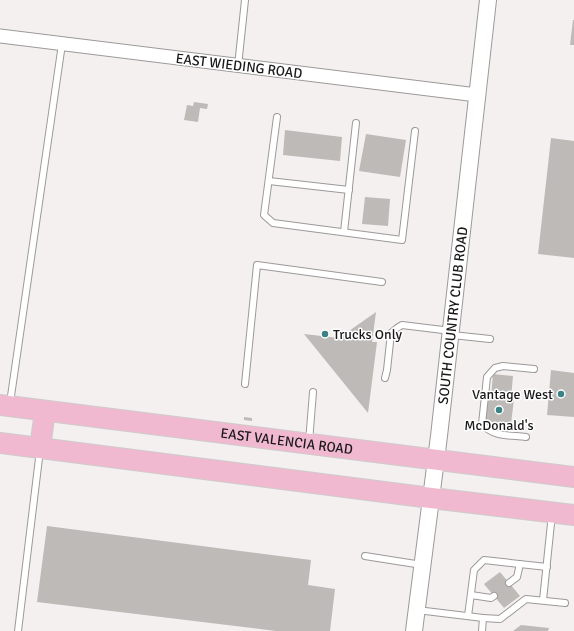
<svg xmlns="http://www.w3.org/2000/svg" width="574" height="631" font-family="Signika,sans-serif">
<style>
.building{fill:#bdbab8}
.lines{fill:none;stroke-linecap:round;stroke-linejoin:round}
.service-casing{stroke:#9d9999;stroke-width:8}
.minor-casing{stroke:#9d9999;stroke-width:15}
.tertiary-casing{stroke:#9d9999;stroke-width:18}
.primary-casing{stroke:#cdcccc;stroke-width:22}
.service{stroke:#fff;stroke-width:6}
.minor{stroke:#fff;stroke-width:13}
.tertiary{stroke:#fff;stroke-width:16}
.primary{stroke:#f1b9cf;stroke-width:20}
.poi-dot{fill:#3b8384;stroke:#fffefe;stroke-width:1.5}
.labels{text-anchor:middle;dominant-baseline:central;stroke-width:3;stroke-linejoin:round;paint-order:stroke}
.street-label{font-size:14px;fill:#1a1919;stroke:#fffefe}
.poi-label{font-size:14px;fill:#1a1919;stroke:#fffefe;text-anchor:start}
</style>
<rect width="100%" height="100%" fill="#f4f0ef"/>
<!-- building -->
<g class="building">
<polygon points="573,20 574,20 574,45 570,45"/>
<polygon points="194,102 208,104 207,109 200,108 198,122 184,120 187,105 193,106"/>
<polygon points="285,130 342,137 340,161 283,155"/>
<polygon points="366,134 406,140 400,177 359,171"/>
<polygon points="551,138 574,141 574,258 538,254"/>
<polygon points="365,197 390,199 388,226 362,224"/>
<polygon points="376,312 372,342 377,342 368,413 304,334 339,338"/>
<polygon points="551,370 574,373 574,417 547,415"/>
<polygon points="493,374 513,376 511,398 514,399 511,424 484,421 487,395 491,396"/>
<polygon points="244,417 252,418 252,421 244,420"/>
<polygon points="47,526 311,560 308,585 335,589 330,631 276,631 37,602"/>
<polygon points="500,572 520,596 504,608 484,584"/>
<polygon points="521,625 549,628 548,631 513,631"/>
</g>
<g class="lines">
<!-- service casing -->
<g class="service-casing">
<g id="service">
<polyline points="238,66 245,0"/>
<polyline points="277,117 264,215 273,223 402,240 415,131"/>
<polyline points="269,181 349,190"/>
<polyline points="344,232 356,123"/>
<polyline points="452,335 490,339"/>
<polyline points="385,378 387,370 391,333 397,328 402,325 451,331"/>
<polyline points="245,384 257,265 382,282"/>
<polyline points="10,403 62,44"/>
<path d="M526,437C509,435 493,437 482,424L487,377L495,368L503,366L534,369"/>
<polyline points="309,442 313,392"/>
<polyline points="365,556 422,565"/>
<polyline points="509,583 517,577 520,564"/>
<polyline points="471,595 491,598 494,596"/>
<polyline points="543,600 552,514"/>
<polyline points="417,610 483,618"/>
<polyline points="468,616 474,570 484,560 547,567"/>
<polyline points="18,631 40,450"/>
<polyline points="482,631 483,618 500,619 526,599 565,603"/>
</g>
</g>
<!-- minor casing -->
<g class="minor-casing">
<polyline id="minor" points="0,36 477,95"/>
</g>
<!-- tertiary casing -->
<g class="tertiary-casing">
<g id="tertiary">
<path id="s1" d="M414,631L439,436L488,0"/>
</g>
</g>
<!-- primary casing -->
<g class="primary-casing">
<g id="primary">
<path id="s2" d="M0,405L574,477"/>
<polyline points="0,443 431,498 574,515"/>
<polyline points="40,448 45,411"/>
</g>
</g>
<!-- service -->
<use href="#service" class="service"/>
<!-- minor -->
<use href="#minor" class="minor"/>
<!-- tertiary -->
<use href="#tertiary" class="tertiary"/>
<!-- primary -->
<use href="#primary" class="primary"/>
</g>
<!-- markers -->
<g class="poi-dot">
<circle cx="325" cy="334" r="4"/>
<circle cx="561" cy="394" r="4"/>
<circle cx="499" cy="410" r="4"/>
</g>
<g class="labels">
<!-- street labels -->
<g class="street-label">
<text transform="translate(239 66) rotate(7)">EAST WIEDING ROAD</text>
<text stroke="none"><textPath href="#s1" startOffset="318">SOUTH COUNTRY CLUB ROAD</textPath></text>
<text stroke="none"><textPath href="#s2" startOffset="289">EAST VALENCIA ROAD</textPath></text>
</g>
<!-- poi labels -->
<g class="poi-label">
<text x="333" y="334">Trucks Only</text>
<text x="553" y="394" text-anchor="end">Vantage West</text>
<text x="499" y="425" text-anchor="middle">McDonald's</text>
</g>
</g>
</svg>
